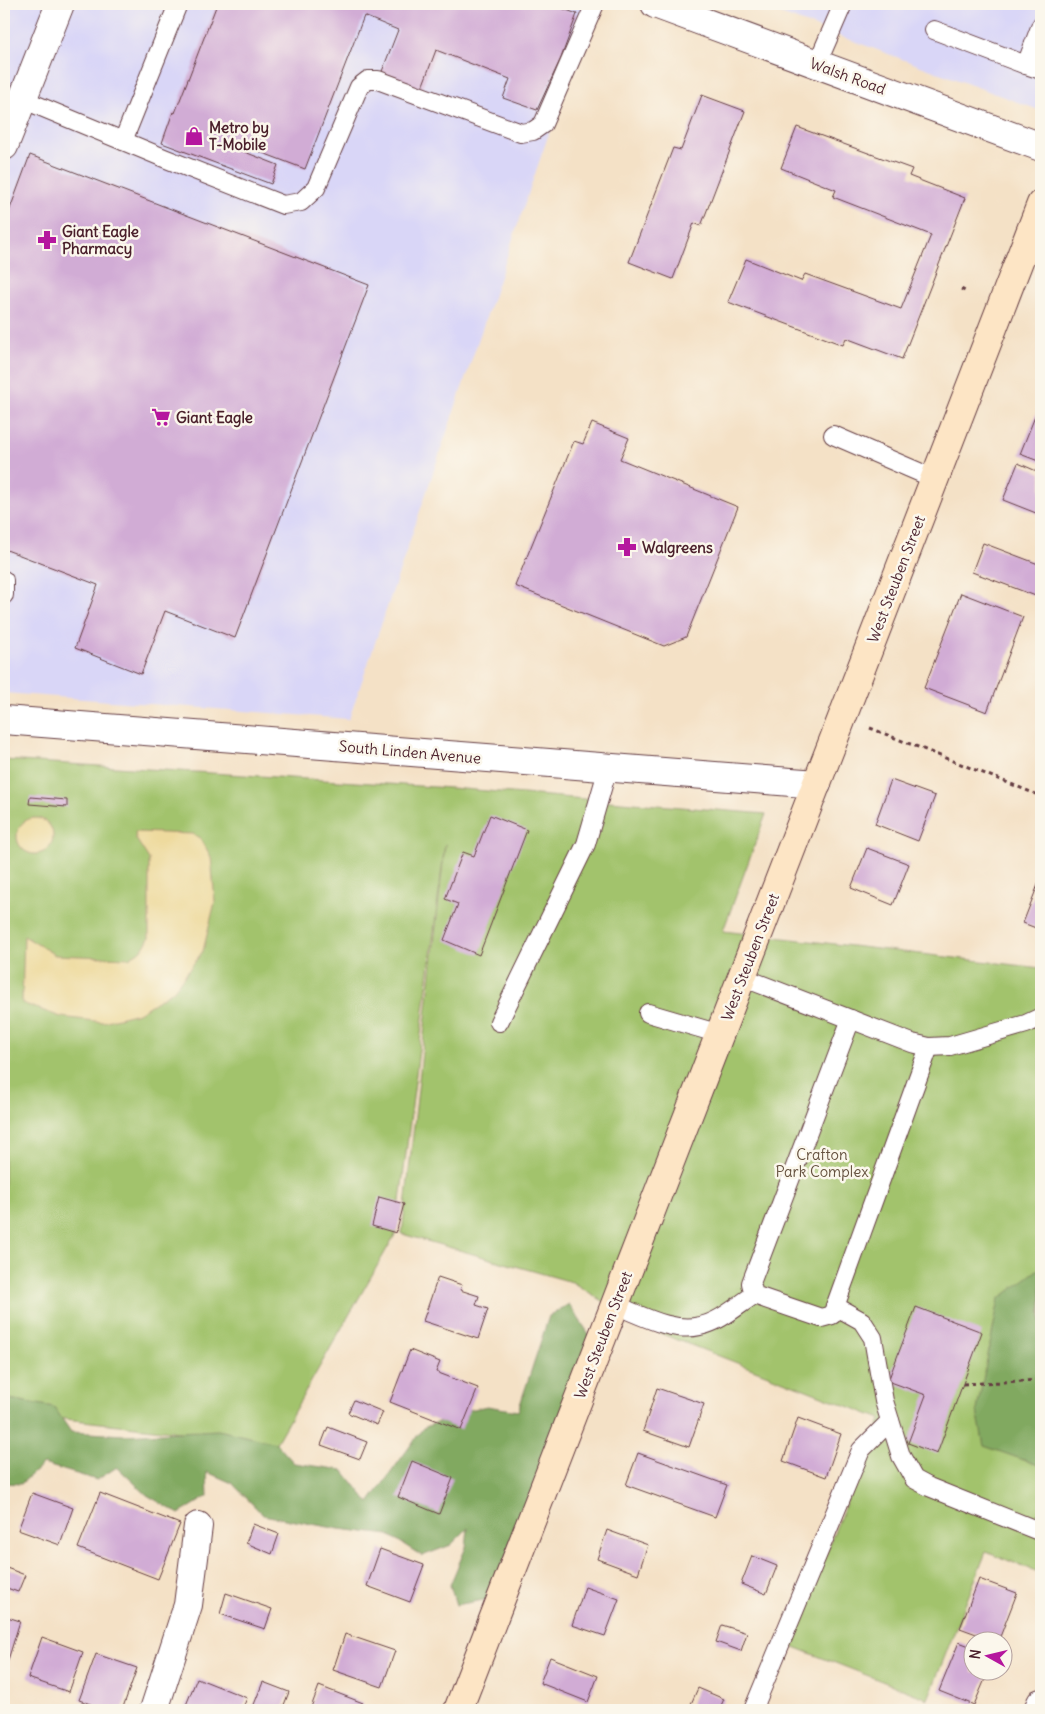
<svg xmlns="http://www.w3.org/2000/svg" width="1045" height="1714" font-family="Delius,sans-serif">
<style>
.built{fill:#d9d6f7}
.green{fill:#a2c36c;stroke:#76714c}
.forest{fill:#81a960;stroke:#666446}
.sand{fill:#eeda9e;stroke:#9c7c64}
.building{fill:#d1acd5}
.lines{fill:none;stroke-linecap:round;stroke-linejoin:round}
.lane-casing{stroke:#643c42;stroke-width:20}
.street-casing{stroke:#643c42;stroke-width:30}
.secondary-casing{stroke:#643c42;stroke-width:30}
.path{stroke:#643c42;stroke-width:3;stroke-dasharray:4 4;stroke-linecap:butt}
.lane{stroke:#fff;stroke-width:18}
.street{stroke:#fff;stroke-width:28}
.secondary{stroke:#fde5c5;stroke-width:28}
.labels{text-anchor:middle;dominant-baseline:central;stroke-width:5;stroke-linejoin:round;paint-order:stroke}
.street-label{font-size:15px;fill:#4a1f2b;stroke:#fbf7ec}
.poi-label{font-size:15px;font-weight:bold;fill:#4a1f2b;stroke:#fbf7ec;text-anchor:start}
.park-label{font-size:15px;fill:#64503e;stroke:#fbf7ec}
</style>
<rect width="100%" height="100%" fill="#fbf7ec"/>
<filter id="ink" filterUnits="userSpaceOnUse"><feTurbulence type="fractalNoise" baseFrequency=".02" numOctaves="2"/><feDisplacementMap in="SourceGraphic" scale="10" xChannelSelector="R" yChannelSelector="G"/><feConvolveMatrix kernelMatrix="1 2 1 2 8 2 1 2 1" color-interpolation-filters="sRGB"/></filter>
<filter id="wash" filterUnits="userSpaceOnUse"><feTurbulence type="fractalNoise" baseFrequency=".0096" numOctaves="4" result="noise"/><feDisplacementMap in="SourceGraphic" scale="20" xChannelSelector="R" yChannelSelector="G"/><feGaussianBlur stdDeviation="1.12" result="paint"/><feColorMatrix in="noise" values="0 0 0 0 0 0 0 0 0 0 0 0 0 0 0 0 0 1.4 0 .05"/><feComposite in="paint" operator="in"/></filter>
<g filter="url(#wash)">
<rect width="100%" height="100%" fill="#f4e1c6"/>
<!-- built -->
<g class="built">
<polygon points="4,4 593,4 349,719 4,693"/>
<polygon points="754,4 1041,4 1041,104 1039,110"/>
</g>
<!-- green -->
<polygon class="green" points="4,760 451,788 766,814 723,931 1041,968 1041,1573 986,1552 928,1699 789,1645 860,1468 870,1453 881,1419 647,1328 572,1282 402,1234 445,844 396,1233 276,1443 4,1412"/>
<!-- forest -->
<g class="forest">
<polygon points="1041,1267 1041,1466 984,1446 977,1410 999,1299"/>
<polygon points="569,1304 593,1340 489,1599 456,1605 450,1585 466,1547 468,1528 451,1545 422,1556 389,1535 339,1529 263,1515 232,1483 207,1472 208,1496 179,1514 147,1495 117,1467 97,1480 43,1464 21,1484 4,1483 4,1398 54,1407 71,1432 124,1435 218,1430 276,1443 294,1463 343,1470 369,1503 423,1428 469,1410 487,1406 518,1411 549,1316"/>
</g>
<!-- sand -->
<g class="sand">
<circle cx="35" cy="836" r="18"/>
<polygon points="135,832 193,834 201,839 211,857 215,902 203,951 173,991 138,1013 103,1022 61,1017 22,1003 24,936 55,955 129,958 142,950 149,938 149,859 136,839"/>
</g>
<g id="blocks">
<!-- building -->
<g class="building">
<polygon points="217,4 551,4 577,14 561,58 537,110 503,98 510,79 436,50 421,90 381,74 398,30 364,16 305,169 234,142 232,147 278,165 271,184 162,143 173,112 175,113"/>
<polygon points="702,95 745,111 701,226 694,223 673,279 629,262 673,148 681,150"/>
<polygon points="797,127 912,169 909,176 965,198 902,359 846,338 843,345 728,302 746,259 801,281 805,274 901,309 931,235 833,197 836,190 781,168"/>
<polygon points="30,155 369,285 235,638 165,611 141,674 75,648 98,585 4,549 4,225"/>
<polygon points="1038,409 1041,410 1041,462 1020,454"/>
<polygon points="592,423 629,438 620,459 738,507 686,637 664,646 515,586 574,441 583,444"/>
<polygon points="1018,463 1041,473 1041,515 1003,500"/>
<polygon points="983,543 1041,565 1041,598 972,572"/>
<polygon points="961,593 1023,617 987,712 924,688"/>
<polygon points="891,780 935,796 918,841 875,824"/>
<polygon points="30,797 67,800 67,807 29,804"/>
<polygon points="490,815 527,830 479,955 444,940 458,904 445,899 463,852 474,856"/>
<polygon points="867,848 909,864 893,905 851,888"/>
<polygon points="1041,877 1041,930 1023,923"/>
<polygon points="379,1197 404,1204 396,1233 372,1226"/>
<polygon points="438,1277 462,1285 460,1290 479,1296 476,1305 488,1309 478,1339 423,1321"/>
<polygon points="916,1307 982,1332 937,1454 908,1443 926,1395 888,1381"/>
<polygon points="410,1350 440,1362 436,1372 478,1388 461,1430 390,1402"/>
<polygon points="657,1388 704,1404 689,1447 643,1431"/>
<polygon points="354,1400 383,1412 377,1425 348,1413"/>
<polygon points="798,1418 841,1434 826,1477 783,1461"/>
<polygon points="328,1427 367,1442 360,1459 321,1445"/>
<polygon points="638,1453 727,1485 715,1517 626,1485"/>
<polygon points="412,1461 453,1478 439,1514 398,1497"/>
<polygon points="32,1493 73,1508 60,1545 18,1530"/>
<polygon points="100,1493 180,1524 158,1579 78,1548"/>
<polygon points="253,1524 279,1534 272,1554 246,1543"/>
<polygon points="607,1530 648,1545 638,1574 597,1559"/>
<polygon points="380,1549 424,1565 410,1602 367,1586"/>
<polygon points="752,1556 777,1566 766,1594 741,1584"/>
<polygon points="4,1567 25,1575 18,1592 4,1587"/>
<polygon points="979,1579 1017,1593 998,1642 960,1628"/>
<polygon points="585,1587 619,1599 605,1636 572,1625"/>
<polygon points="226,1593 272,1609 265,1629 220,1614"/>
<polygon points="4,1616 20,1621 4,1673"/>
<polygon points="722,1625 747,1633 741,1651 716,1642"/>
<polygon points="345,1634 395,1651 382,1687 333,1670"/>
<polygon points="42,1637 83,1652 69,1692 28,1678"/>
<polygon points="959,1642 972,1647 972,1672 988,1672 974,1705 939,1691"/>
<polygon points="96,1654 137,1668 122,1710 107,1710 79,1700"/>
<polygon points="550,1657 598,1676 588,1702 540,1683"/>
<polygon points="197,1678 247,1698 242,1710 184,1710"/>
<polygon points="263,1682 289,1692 282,1710 261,1710 253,1707"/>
<polygon points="319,1686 363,1703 360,1710 310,1710"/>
<polygon points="698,1688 724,1699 719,1710 706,1710 691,1704"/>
</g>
</g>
</g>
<g filter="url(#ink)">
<use href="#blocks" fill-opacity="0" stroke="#643c42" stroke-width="1"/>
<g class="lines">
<!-- lane casing -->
<g class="lane-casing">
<g id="lane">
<polyline points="1041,25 1026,65 1041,70"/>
<polyline points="934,30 1026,65"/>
<polyline points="817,64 843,4"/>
<polyline points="22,99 164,158 283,205 301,202 316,188 359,87 368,80 378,80 521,133 533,131 543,124 595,4"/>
<polyline points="123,141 178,4"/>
<polyline points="833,435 935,479"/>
<polyline points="4,580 4,595"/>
<polyline points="742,977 912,1043 929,1047 950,1046 1026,1024 1041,1017"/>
<polyline points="648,1013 720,1034"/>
<polyline points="851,1019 751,1283 754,1295 821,1318 832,1315 929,1047"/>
<polyline points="499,1022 586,844 608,768"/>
<path d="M615,1305C641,1315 672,1333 700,1326C720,1322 738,1305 754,1295"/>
<polyline points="835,1306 862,1321 873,1338 884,1401 901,1456 914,1479 929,1487 1041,1532"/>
<polyline points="753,1710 861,1450 890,1421"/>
</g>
</g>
<!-- street casing -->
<g class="street-casing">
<g id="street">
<polyline points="655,4 1041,147"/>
<polyline points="4,146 60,4"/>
<polyline points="4,720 817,784"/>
<polyline points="154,1710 188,1605 198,1526"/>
<polyline points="1038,1710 1041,1703"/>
</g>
</g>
<!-- secondary casing -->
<g class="secondary-casing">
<polyline id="secondary" points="458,1710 1041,204"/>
</g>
<!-- path -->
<g class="path">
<polyline points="961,289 965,291"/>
<polyline points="870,728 1041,796"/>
<polyline points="963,1384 1041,1380"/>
</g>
<!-- lane -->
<use href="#lane" class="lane"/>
<!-- street -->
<use href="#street" class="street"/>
<!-- secondary -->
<use href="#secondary" class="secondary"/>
</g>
</g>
<!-- icons -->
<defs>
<g id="shop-bare" transform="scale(1.5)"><path d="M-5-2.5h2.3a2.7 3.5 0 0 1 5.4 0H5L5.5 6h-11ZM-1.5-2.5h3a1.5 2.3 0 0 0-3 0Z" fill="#b5179e" stroke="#fbf7ec" stroke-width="2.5" paint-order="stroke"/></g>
<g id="pharmacy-bare" transform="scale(1.5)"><path d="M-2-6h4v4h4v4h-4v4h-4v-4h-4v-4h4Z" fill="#b5179e" stroke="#fbf7ec" stroke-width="2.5" paint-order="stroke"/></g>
<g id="supermarket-bare" transform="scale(1.5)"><path d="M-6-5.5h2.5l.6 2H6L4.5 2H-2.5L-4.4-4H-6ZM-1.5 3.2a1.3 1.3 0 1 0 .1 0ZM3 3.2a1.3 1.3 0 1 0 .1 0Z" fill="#b5179e" stroke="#fbf7ec" stroke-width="2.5" paint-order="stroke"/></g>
</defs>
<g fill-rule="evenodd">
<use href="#shop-bare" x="194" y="136"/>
<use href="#pharmacy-bare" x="47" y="240"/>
<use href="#supermarket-bare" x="161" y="417"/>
<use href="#pharmacy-bare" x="627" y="547"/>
</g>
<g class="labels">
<!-- street labels -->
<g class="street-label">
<text transform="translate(848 76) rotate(20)">Walsh Road</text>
<text transform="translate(896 579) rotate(-69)">West Steuben Street</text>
<text transform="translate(410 752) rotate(5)">South Linden Avenue</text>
<text transform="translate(750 957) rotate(-69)">West Steuben Street</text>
<text transform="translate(603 1335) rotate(-69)">West Steuben Street</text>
</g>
<!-- poi labels -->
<g class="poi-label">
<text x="209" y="127">Metro by<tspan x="209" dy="17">T-Mobile</tspan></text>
<text x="62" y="231">Giant Eagle<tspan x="62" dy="17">Pharmacy</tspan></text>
<text x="176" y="417">Giant Eagle</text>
<text x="642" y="547">Walgreens</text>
</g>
<!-- park labels -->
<g class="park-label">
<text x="822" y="1154">Crafton<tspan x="822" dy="17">Park Complex</tspan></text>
</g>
</g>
<!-- margin -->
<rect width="1045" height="1714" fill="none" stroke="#fbf7ec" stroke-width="20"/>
<!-- north arrow -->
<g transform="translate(988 1656) rotate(278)"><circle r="24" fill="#fbf7ec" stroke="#b4a19f"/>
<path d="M0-4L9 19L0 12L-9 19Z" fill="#b5179e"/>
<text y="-8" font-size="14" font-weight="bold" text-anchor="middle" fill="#4a1f2b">N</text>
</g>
</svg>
